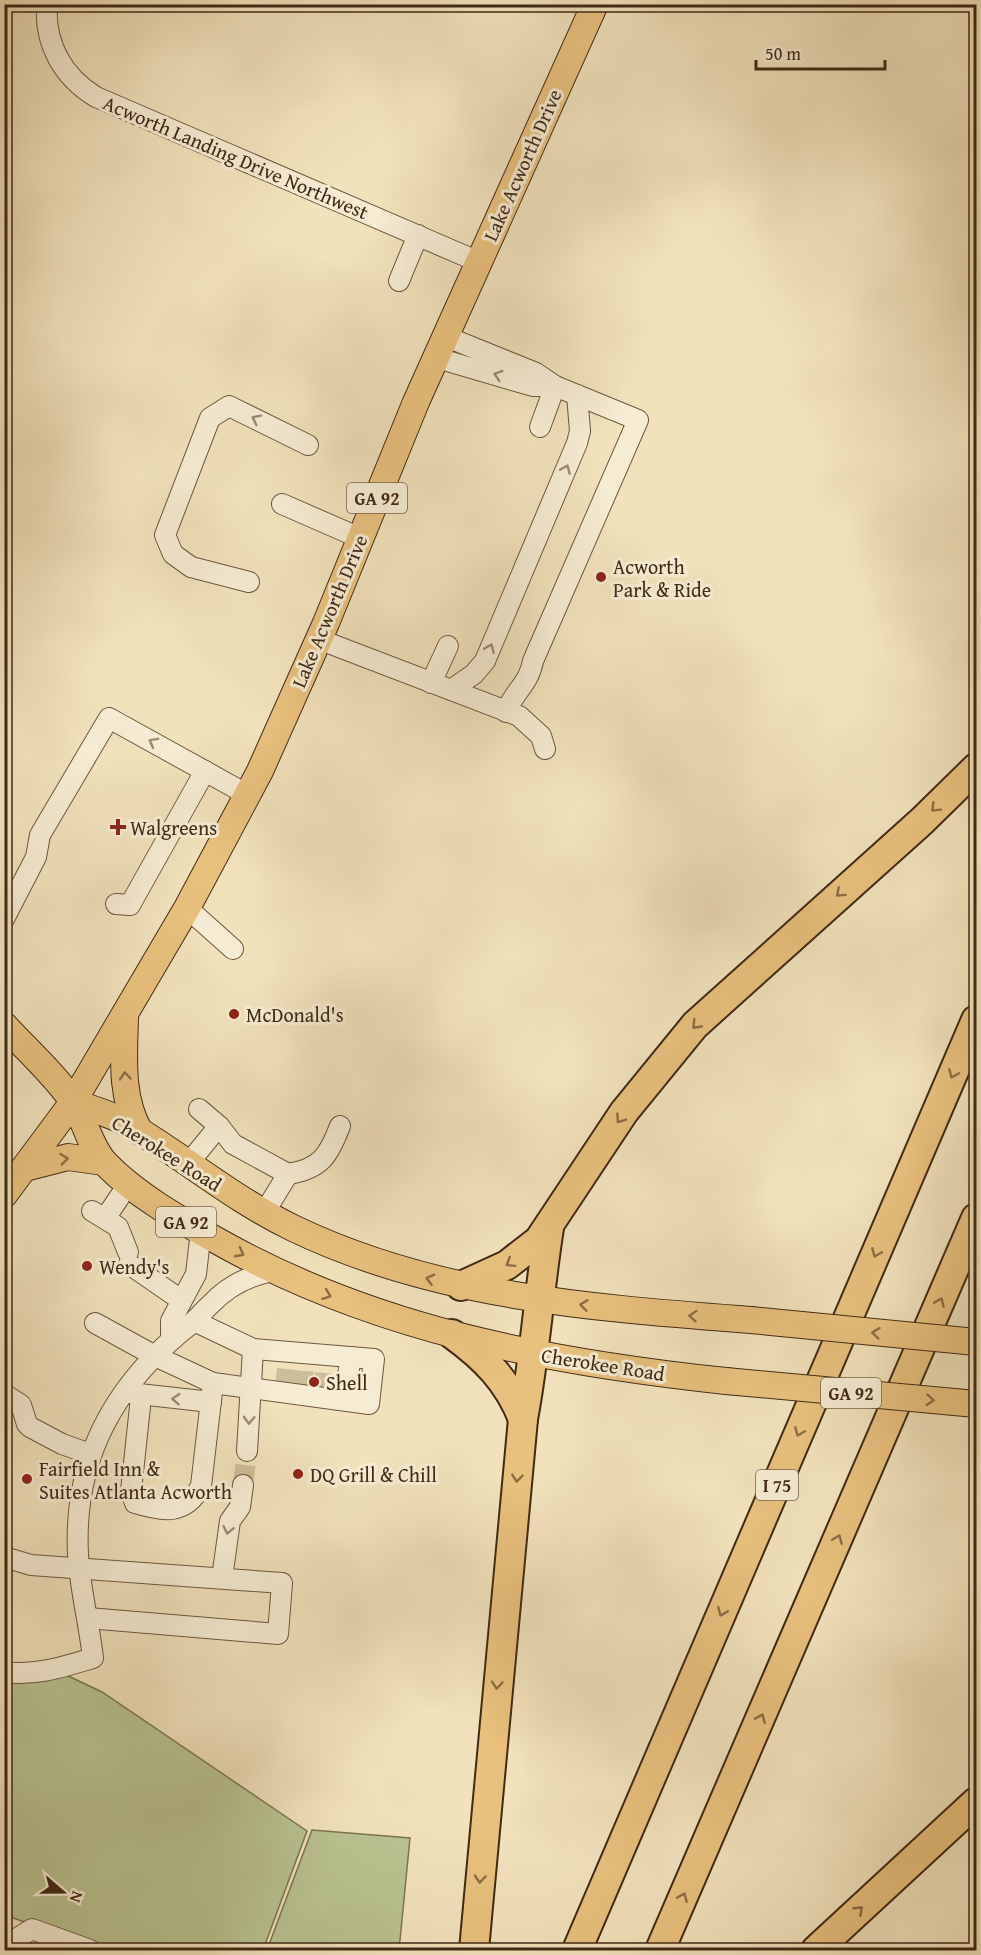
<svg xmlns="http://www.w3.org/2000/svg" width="981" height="1955" font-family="'Gentium Book Plus',serif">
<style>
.green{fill:#b9c391;stroke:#7d7653;stroke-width:1.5}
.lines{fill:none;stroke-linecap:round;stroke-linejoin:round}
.minor-tunnel{stroke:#cebd9b;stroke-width:20;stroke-dasharray:20 10;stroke-linecap:butt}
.minor-casing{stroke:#6d573f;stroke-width:22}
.major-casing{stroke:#412915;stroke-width:28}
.highway-casing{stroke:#412915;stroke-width:32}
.minor{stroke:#f6ecd3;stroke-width:20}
.major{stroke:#e8c17e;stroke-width:26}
.highway{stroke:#e8c17e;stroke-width:28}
.major-bridge-casing{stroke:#412915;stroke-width:28;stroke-linecap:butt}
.major-bridge{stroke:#e8c17e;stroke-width:26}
.oneway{stroke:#9c8a74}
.oneway2{stroke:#8c6d44}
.poi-dot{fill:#8f2418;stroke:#f6ecd3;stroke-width:2}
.labels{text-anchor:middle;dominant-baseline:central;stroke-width:6;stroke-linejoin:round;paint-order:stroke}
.shield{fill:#f6ecd3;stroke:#77644e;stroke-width:1.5}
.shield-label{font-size:18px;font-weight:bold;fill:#412915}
.street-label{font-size:20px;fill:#412915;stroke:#f6ecd3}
.poi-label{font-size:20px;fill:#412915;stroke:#f6ecd3;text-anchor:start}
</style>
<rect width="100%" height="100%" fill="#f1e2bc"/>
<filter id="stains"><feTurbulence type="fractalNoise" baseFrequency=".00333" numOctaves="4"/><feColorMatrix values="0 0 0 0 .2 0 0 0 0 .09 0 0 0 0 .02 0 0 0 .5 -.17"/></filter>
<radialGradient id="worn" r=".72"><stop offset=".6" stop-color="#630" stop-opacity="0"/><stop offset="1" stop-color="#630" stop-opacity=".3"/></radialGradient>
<!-- green -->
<g class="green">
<polygon points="64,1674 102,1692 307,1831 263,1950 101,1950 5,1915 4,1679 18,1683"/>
<polygon points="312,1830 410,1838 399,1950 267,1950"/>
</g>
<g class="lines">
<!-- minor-tunnel -->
<g class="minor-tunnel">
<polyline points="285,1389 287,1369"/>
<polyline points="303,1391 304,1370"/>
<polyline points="323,1393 325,1373"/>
<polyline points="243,1485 247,1451"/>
</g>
<!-- minor casing -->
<g class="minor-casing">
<g id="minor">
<path d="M47,4C44,44 63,77 96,97L479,262"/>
<polyline points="399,281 418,235"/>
<path d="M447,337L536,373L555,386L638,420L533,661C529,684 514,691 506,712"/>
<polyline points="437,358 533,386 555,386"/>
<polyline points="540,427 555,386"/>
<polyline points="282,504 360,538"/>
<polyline points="249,582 191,567 173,554 165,535 210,418 229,406 308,445"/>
<polyline points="318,639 519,716 541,736 545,749"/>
<polyline points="431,683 448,646"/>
<polyline points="451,690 474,674 485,661 577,443 580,431 577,395"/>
<polyline points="116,904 130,905 205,771"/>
<polyline points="187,908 233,949"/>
<polyline points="4,919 36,857 40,835 109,718 248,795"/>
<path d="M199,1109L219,1126L233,1144L288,1174C321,1169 329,1155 340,1126"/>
<polyline points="187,1165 219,1126"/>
<polyline points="92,1211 118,1227 128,1252"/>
<polyline points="264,1213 288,1174"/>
<polyline points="106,1217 129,1183"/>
<polyline points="129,1264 181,1300"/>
<polyline points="95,1323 155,1356 213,1383 369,1404 374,1359 253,1349 194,1321"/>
<polyline points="171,1339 171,1321 196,1274 201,1231"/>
<polyline points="348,1375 351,1357"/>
<polyline points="130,1393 211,1402"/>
<polyline points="4,1394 21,1405 27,1424 30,1427 62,1444 90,1454"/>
<path d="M141,1397L131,1491L135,1503C164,1512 186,1515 201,1486L213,1383"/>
<polyline points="247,1451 253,1349"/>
<polyline points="4,1557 31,1565 282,1583 278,1634 88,1618"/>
<polyline points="222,1578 230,1521 240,1507 243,1485"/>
<path d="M4,1672C36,1676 63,1667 93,1658C89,1623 80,1589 78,1554C73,1456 116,1382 192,1323C199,1317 204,1310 211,1304C228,1286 250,1275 274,1271"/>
<polyline points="4,1943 8,1944 32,1929 90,1950"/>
</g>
</g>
<!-- major casing -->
<g class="major-casing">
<g id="major">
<path d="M125,1018C124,1056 120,1098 140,1132"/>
<path d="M4,1025C25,1048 58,1078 74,1103C85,1121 91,1149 106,1164C135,1194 177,1218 214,1239C372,1329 546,1362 726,1381"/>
<path d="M73,1102C91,1109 112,1114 128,1124C184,1157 233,1199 293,1228C436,1297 595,1308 751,1320"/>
<polyline points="25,1168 68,1157 104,1162"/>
<polyline points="4,1195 73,1102 187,908 260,771 326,623 416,402 595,4"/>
</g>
</g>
<!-- highway casing -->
<g class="highway-casing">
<g id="highway">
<polyline points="461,1286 507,1265 539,1240 624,1112 695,1025 922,821 976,768"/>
<path d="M452,1334C485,1358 508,1381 523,1419"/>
<path d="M474,1950L523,1419C535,1356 539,1291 549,1228"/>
<polyline points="577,1950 976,1020"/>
<polyline points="660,1950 976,1218"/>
<polyline points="816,1950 976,1802"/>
</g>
</g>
<!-- minor -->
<use href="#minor" class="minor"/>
<!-- major -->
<use href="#major" class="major"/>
<!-- highway -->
<use href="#highway" class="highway"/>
<!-- major-bridge casing -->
<g class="major-bridge-casing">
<g id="major-bridge">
<polyline points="751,1320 976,1342"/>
<polyline points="726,1381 976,1404"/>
</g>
</g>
<!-- major-bridge -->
<use href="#major-bridge" class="major-bridge"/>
</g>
<!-- one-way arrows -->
<defs><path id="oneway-chevron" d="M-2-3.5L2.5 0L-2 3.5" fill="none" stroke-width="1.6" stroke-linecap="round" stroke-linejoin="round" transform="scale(1.5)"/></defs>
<g class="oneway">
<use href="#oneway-chevron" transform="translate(498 375) rotate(-162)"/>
<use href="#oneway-chevron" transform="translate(256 419) rotate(-153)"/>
<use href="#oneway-chevron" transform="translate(566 469) rotate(-67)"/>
<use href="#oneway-chevron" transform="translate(490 648) rotate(-67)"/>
<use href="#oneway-chevron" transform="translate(153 742) rotate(-151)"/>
<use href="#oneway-chevron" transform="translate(176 1399) rotate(-176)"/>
<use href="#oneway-chevron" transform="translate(249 1420) rotate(92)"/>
<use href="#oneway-chevron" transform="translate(228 1530) rotate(102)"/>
</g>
<g class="oneway2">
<use href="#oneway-chevron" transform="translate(935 808) rotate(135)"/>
<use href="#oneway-chevron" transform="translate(840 893) rotate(138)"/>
<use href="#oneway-chevron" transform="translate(696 1025) rotate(134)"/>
<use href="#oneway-chevron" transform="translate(953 1074) rotate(113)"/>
<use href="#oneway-chevron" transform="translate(125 1076) rotate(-95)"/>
<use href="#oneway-chevron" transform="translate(620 1119) rotate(125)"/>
<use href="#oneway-chevron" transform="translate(64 1159) rotate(-6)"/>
<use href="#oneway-chevron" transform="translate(240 1253) rotate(28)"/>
<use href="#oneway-chevron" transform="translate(876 1253) rotate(113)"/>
<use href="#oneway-chevron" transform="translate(510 1263) rotate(148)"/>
<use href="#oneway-chevron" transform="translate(430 1279) rotate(-166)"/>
<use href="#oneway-chevron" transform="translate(327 1295) rotate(21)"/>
<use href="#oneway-chevron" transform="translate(940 1302) rotate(-67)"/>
<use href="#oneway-chevron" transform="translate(584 1305) rotate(-173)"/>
<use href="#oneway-chevron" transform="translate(693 1316) rotate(-175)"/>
<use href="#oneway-chevron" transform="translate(876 1333) rotate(-174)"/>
<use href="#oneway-chevron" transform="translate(930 1400) rotate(5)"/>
<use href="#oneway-chevron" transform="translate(799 1432) rotate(113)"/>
<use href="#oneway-chevron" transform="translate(517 1478) rotate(96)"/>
<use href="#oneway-chevron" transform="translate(838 1539) rotate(-67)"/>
<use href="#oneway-chevron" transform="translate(722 1612) rotate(113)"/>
<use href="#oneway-chevron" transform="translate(497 1685) rotate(95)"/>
<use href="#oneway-chevron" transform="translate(761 1718) rotate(-67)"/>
<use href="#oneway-chevron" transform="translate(480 1879) rotate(95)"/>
<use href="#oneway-chevron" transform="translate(683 1897) rotate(-67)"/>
<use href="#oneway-chevron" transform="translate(859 1910) rotate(-43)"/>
</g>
<!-- markers -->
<g class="poi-dot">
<circle cx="601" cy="577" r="6"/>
<path d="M115 818h6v6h6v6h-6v6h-6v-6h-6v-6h6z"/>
<circle cx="234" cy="1014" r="6"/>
<circle cx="87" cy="1266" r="6"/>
<circle cx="314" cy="1382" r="6"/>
<circle cx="298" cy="1474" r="6"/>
<circle cx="27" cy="1479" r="6"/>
</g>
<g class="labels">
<!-- shield labels -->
<g class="shield">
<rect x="347" y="483" width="60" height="30" rx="4.5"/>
<rect x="156" y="1207" width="60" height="30" rx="4.5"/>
<rect x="821" y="1378" width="60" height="30" rx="4.5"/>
<rect x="756" y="1470" width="42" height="30" rx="4.5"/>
</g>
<g class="shield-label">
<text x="377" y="498">GA 92</text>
<text x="186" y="1222">GA 92</text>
<text x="851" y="1393">GA 92</text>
<text x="777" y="1485">I 75</text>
</g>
<!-- street labels -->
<g class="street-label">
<text transform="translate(236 157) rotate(23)">Acworth Landing Drive Northwest</text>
<text transform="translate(522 165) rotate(-66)">Lake Acworth Drive</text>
<text transform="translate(329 611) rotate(-67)">Lake Acworth Drive</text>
<text transform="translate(167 1153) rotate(32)">Cherokee Road</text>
<text transform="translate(603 1364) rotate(9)">Cherokee Road</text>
</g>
<!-- poi labels -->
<g class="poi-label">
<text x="613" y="566">Acworth<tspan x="613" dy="23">Park &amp; Ride</tspan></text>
<text x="130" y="827">Walgreens</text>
<text x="246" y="1014">McDonald's</text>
<text x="99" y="1266">Wendy's</text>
<text x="326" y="1382">Shell</text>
<text x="39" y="1468">Fairfield Inn &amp;<tspan x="39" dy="23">Suites Atlanta Acworth</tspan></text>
<text x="310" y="1474">DQ Grill &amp; Chill</text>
</g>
</g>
<!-- margin -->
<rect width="981" height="1955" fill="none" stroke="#f1e2bc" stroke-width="24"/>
<rect x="6" y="6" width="969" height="1943" fill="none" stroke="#412915" stroke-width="3"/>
<rect x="12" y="12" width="957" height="1931" fill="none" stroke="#412915" stroke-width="1.5"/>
<!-- north arrow -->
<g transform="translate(63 1892) rotate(110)" stroke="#f6ecd3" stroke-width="4.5" paint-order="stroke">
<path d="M0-4.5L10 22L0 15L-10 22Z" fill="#412915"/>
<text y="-9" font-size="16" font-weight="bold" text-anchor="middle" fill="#412915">N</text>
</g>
<!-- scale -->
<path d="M756 60v9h129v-9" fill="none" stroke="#412915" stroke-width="3"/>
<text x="765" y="60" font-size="18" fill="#412915" stroke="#f6ecd3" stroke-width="4.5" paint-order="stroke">50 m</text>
<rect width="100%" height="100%" filter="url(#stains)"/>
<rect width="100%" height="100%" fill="url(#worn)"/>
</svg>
